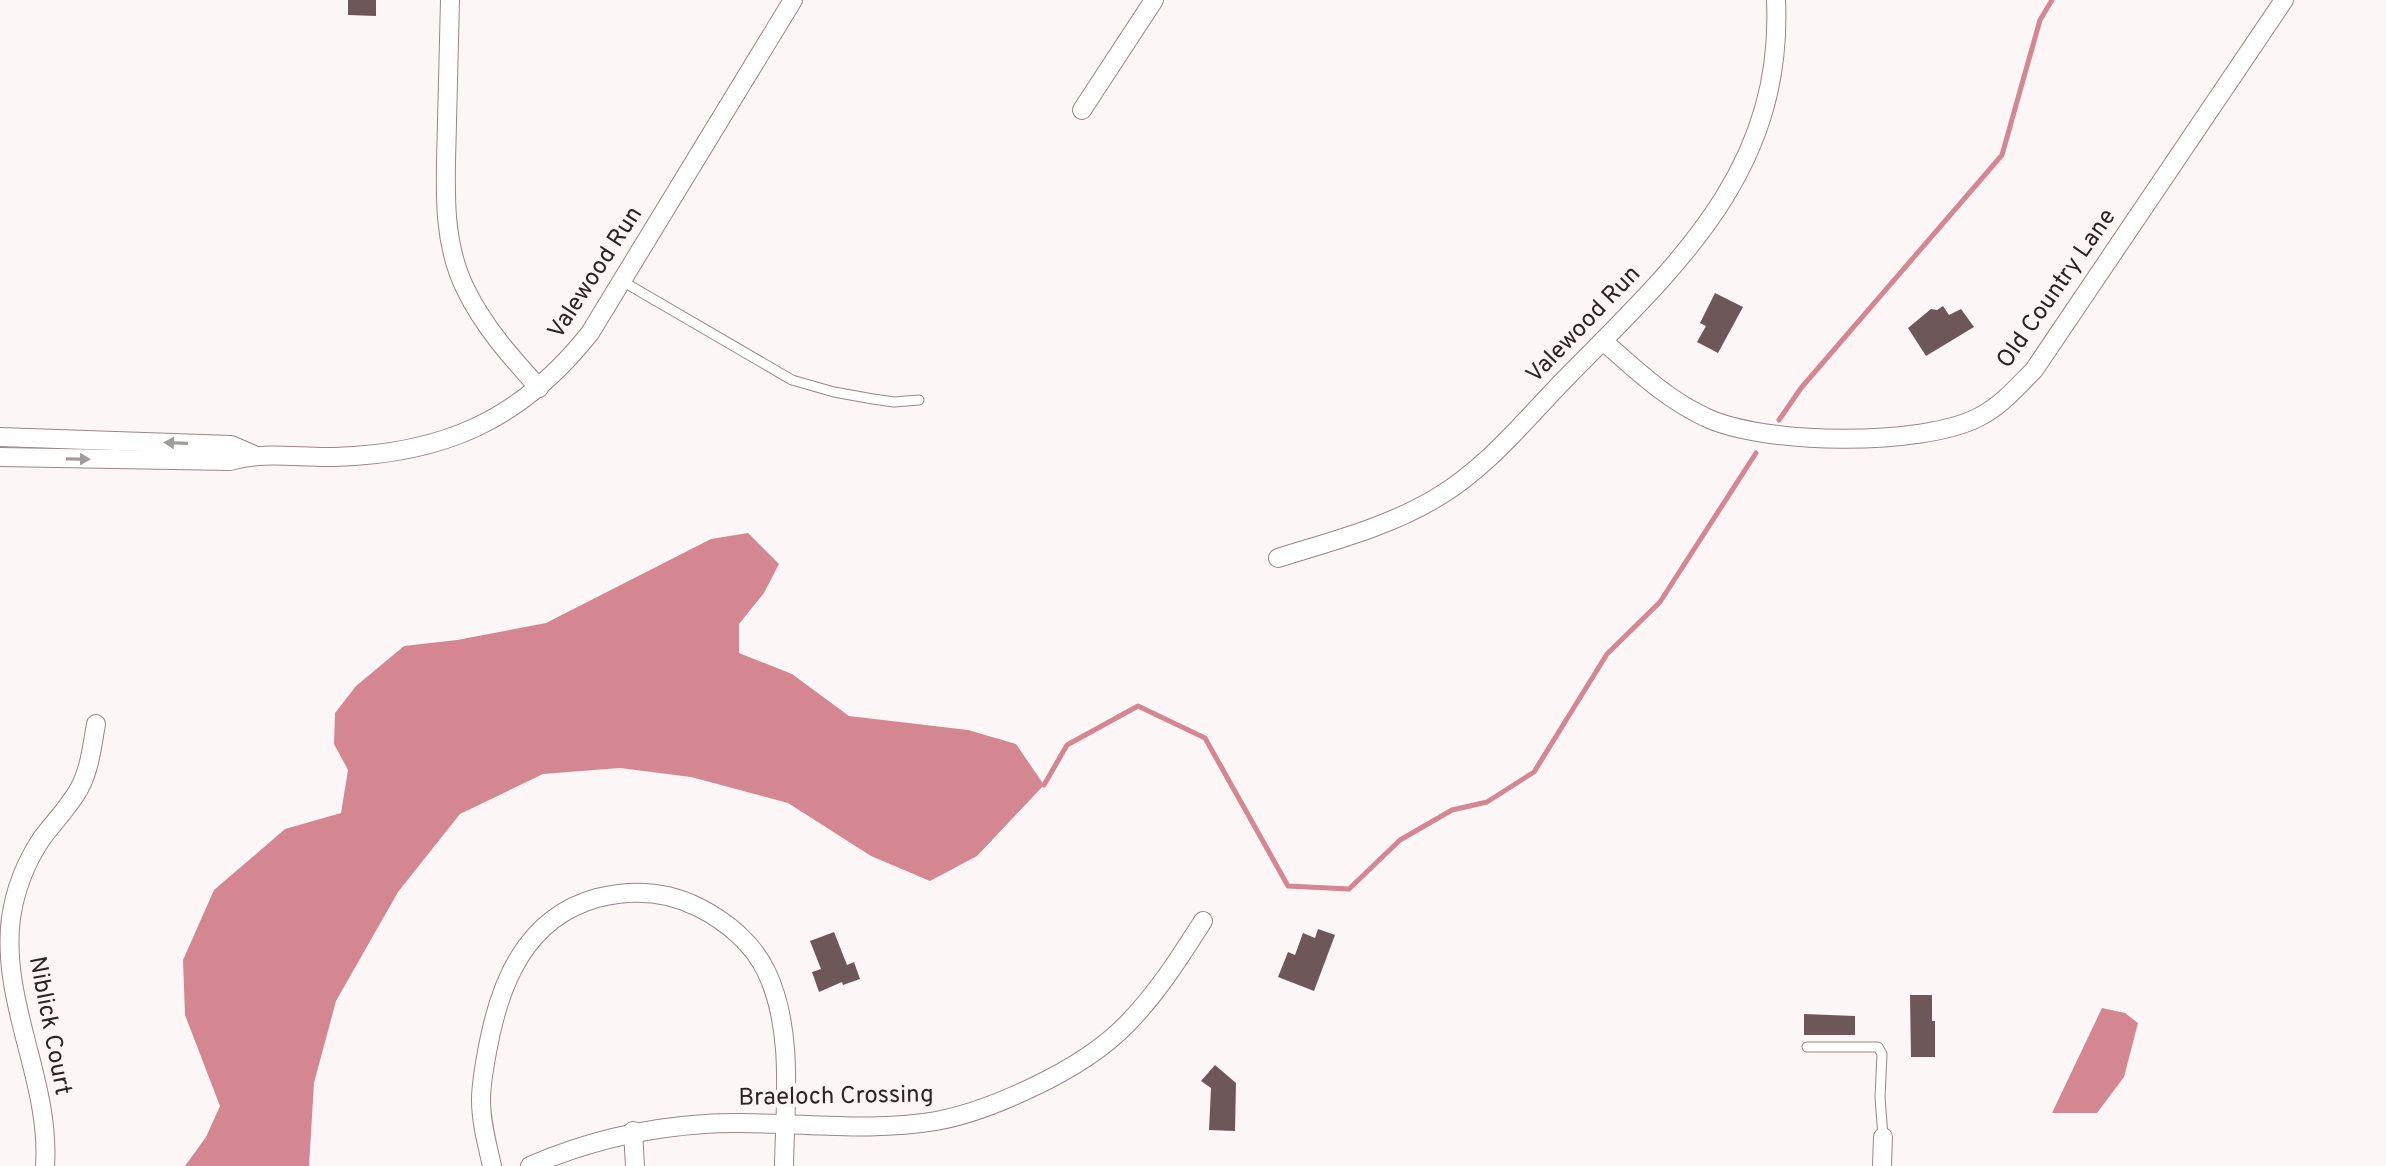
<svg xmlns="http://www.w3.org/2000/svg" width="2386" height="1166" font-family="Overpass,sans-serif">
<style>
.water{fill:#d48791}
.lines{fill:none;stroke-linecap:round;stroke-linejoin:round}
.stream{stroke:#d48791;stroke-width:5}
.building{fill:#6e5759}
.lane-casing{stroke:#9d8486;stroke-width:11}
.street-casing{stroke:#9d8486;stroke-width:20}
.lane{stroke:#fff;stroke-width:9}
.street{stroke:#fff;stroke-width:18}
.oneway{fill:#a19c9c}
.labels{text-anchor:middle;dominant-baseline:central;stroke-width:8;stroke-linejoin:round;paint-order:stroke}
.street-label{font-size:24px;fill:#2e2324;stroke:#fcf6f7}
</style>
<rect width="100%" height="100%" fill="#fcf6f7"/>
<!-- water -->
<g class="water">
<polygon points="748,533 779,564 764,593 739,624 739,653 792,674 849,716 968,730 1016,744 1044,785 977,856 930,881 871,856 788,803 691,777 620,768 543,774 460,814 398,892 336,1001 314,1083 309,1166 185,1166 206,1137 220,1106 185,1015 183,960 214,890 285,829 341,813 348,770 334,744 335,713 356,686 404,646 457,640 546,623 711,539"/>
<polygon points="2102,1008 2125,1013 2138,1023 2124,1077 2097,1113 2052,1113"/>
</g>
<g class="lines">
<!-- stream -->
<g class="stream">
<polyline points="1779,420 1801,388 2002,155 2040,20 2052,0"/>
<polyline points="1044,785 1067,745 1138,706 1205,738 1288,886 1349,889 1400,840 1452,810 1487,802 1534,772 1607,654 1660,602 1756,453"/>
</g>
</g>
<!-- building -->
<g class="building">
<polygon points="348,0 376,0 376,16 348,15"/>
<polygon points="1715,293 1743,307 1718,353 1697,342 1706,326 1700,323"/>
<polygon points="1943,306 1949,315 1961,309 1974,327 1926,356 1908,328 1931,309 1937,310"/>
<polygon points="1318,929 1335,935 1314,991 1278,977 1288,952 1295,955 1303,933 1315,938"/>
<polygon points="834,932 847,965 854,962 860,979 843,985 842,982 819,992 812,972 821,969 810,941"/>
<polygon points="1910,995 1932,995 1932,1021 1935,1021 1935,1057 1911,1057"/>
<polygon points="1804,1014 1855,1016 1855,1035 1804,1035"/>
<polygon points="1215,1065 1236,1083 1235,1131 1209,1130 1211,1088 1201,1081"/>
</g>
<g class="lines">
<!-- lane casing -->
<g class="lane-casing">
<g id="lane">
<polyline points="622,281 792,380 834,392 873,399 894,402 919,400"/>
<polyline points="1807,1047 1878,1047 1882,1054 1880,1097 1883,1137"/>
</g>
</g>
<!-- street casing -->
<g class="street-casing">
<g id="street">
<path d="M450,0C449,41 448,81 447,122C446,178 440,239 466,290C484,327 511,357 539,388"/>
<polyline points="1082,110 1154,0"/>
<path d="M1603,341C1635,369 1666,399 1705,417C1762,445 1922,447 1979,417C2001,406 2017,387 2034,370L2284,0"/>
<polyline points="0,437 231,445 252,454"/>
<path d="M0,457L230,461C264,451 299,458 334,457C444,454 521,420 590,333L793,0"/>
<path d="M1278,558C1332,541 1388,527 1436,498C1487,468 1525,420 1565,379C1675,267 1784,172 1776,0"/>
<polyline points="633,1131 635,1166"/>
<path d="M45,1166C51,1082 0,1002 11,918C15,890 26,862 42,838C54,822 69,807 79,789C90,769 92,746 96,724"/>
<path d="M492,1166C487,1144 481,1122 481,1100C481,1084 484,1068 487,1052C499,984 525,918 597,898C632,889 666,891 698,907C726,921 754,944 767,973C794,1031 785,1104 784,1166"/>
<path d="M530,1166C587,1141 643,1128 705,1124C782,1119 860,1134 936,1121C969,1115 1002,1102 1033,1087C1067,1071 1101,1051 1128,1023C1158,992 1180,957 1203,921"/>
<polyline points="1882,1166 1883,1137"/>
</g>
</g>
<!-- lane -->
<use href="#lane" class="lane"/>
<!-- street -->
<use href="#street" class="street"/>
</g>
<!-- one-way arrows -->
<defs><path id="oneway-solid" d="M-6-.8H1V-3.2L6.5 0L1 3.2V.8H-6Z" transform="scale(2)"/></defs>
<g class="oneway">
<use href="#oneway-solid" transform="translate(176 443) rotate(-178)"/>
<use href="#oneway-solid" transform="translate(78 459) rotate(1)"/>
</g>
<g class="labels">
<!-- street labels -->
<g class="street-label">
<text transform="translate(596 273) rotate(-57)">Valewood Run</text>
<text transform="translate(2057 289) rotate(-55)">Old Country Lane</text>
<text transform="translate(1584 325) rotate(-46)">Valewood Run</text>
<text transform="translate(49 1026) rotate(79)">Niblick Court</text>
<text transform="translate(836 1097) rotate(-1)">Braeloch Crossing</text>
</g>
</g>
</svg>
